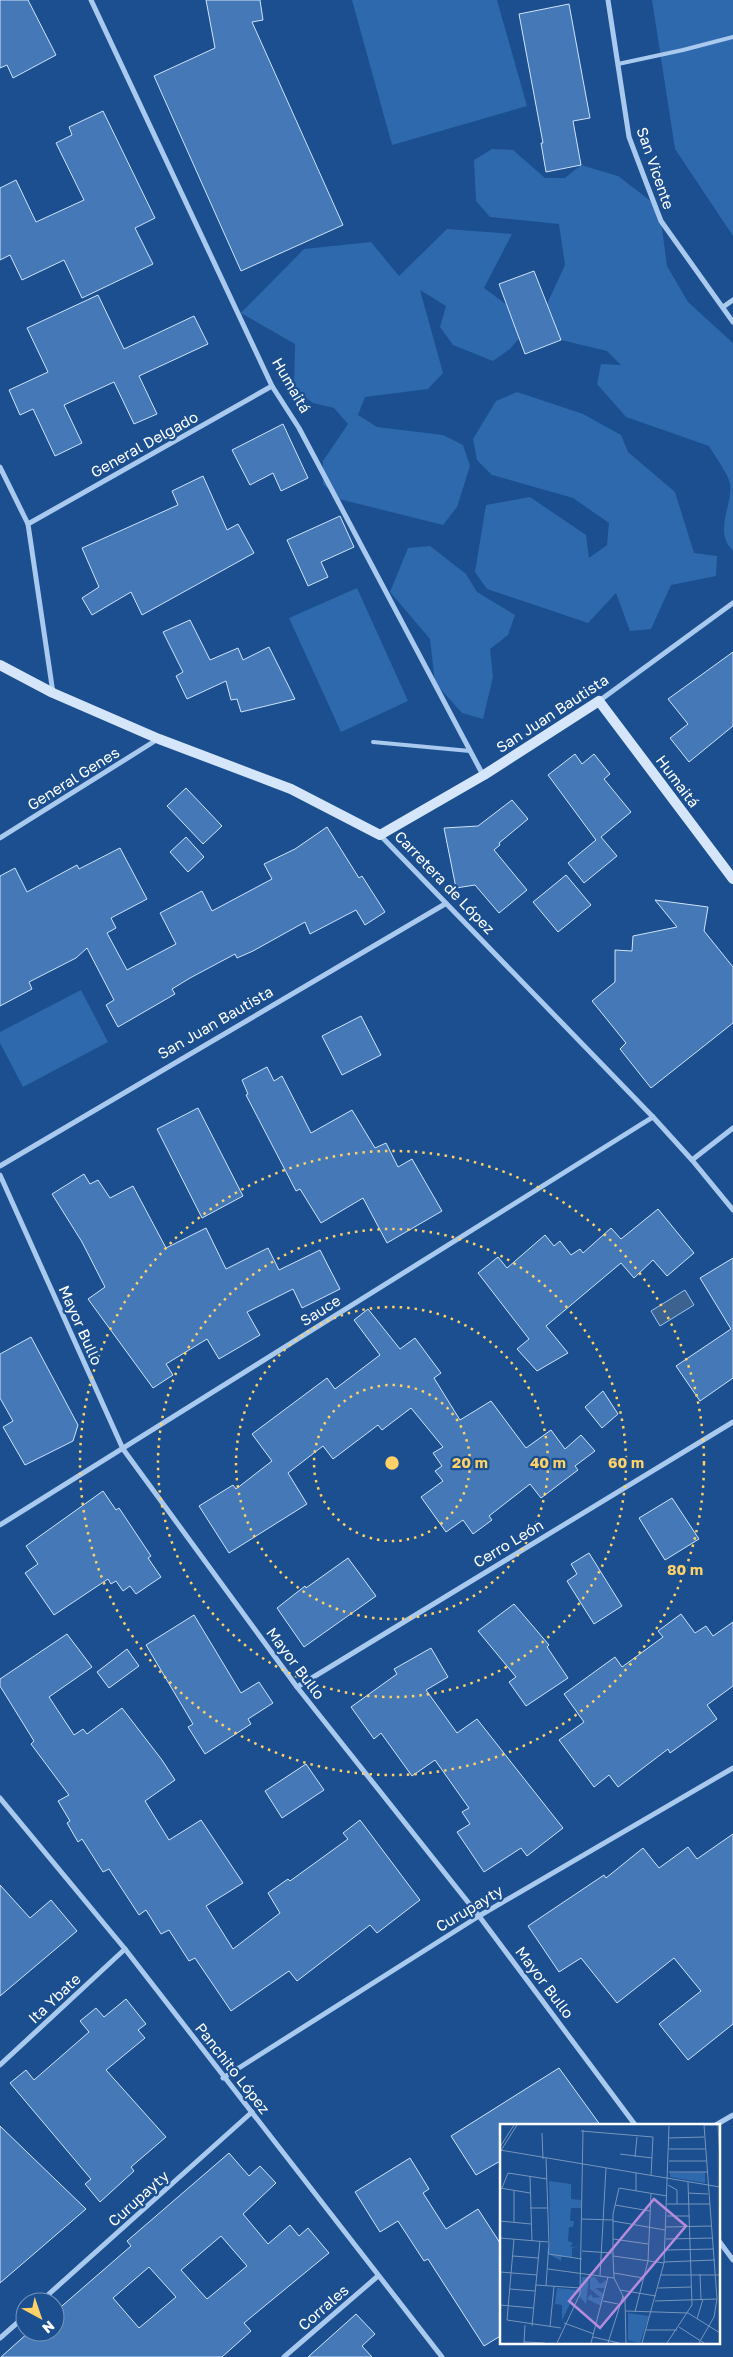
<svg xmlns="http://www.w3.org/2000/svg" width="733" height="2357" font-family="'Golos Text',sans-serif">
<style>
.green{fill:#2e69ad}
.water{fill:#3c6290;stroke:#9cc4f0}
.building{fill:#4478b7;stroke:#cfe3fa;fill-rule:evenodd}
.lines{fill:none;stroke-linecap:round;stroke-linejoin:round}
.lane{stroke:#a9c9ee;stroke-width:4}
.street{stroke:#a9c9ee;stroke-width:5}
.secondary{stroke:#d6e6fa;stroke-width:10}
.ring{fill:none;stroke:#ffd166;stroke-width:2.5;stroke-dasharray:2.5 5}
.labels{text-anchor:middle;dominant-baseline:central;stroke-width:4.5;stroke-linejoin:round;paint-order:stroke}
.street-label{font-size:15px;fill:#fff;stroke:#1b4f8f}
.inset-road{fill:none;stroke:#7695bc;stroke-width:1}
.view{fill:#b68bdc;fill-opacity:0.15;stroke:#b68bdc;stroke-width:2.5}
.inset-edge{fill:none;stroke:#fff;stroke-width:2.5}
.centre{fill:#ffd166;stroke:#1b4f8f;stroke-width:2.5}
.ring-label{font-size:15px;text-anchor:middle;font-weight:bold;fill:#ffd166;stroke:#1b4f8f;stroke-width:4.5;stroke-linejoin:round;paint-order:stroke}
</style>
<rect width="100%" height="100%" fill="#1b4f8f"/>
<!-- green -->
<g class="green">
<polygon points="352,0 497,0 527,106 392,145"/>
<polygon points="652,0 733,0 733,236 675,149"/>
<path d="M492,149L513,150L545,178H565L581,165L618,176L652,202L661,221L667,266L688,302L733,343V551C713,531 733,505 730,484C729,475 714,455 709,446L626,417L597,384L601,364L621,365L607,351L561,340L547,304L565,265L559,224L490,217L476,201L474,160Z"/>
<polygon points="447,229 512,234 484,288 519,314 522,335 510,349 493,361 453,345 440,327 446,306 420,290 443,373 428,389 365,397 358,415 377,427 443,435 463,445 470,466 457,507 443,525 339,499 323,484 323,461 348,424 334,408 313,403 294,389 295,344 241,313 304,249 371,242 399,276"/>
<polygon points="517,392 583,414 621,435 628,452 675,492 694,553 717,556 716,576 671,585 651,629 630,631 616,593 588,623 487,589 475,572 486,505 530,497 586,535 589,558 607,545 609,523 573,498 492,475 477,460 473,439 496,401"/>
<polygon points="430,546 466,574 477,592 515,615 508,635 490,649 493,677 483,719 462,713 435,683 430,639 390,592 408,548"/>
<polygon points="357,588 408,701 341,732 289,618"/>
<polygon points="81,990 108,1042 23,1087 0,1043 0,1032"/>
</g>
<!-- water -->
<polygon class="water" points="685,1290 694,1305 660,1326 651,1311"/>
<!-- building -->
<g class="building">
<polygon points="0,0 28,0 56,55 13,78 7,65 0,68"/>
<polygon points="206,0 260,0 263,20 252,22 343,225 241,271 154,76 215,48"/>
<polygon points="569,4 590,118 573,121 581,165 546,172 541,143 543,143 519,14"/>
<polygon points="103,111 155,218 135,228 153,264 82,298 64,260 22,280 10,255 0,260 0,188 16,180 36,222 84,200 56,143 72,135 69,127"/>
<polygon points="534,271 561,340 525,354 499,284"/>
<polygon points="98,295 124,349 194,316 208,344 139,376 157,414 134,424 114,382 64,405 82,443 55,456 33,409 20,415 9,390 48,372 27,328"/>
<polygon points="283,424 308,478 281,491 273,473 250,485 232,450"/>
<polygon points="203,476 227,530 238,524 254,553 142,615 131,592 92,615 82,598 99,587 82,548 178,505 172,491"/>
<polygon points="340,516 354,547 321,562 328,577 308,586 287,540"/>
<polygon points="190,620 210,660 238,648 243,660 269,647 295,699 241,712 237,699 231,700 226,681 187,699 176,676 183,672 163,632"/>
<polygon points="733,652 733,726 689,762 670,738 688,724 668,699"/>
<polygon points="575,754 582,764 594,754 610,774 604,779 631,812 601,837 617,856 584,883 568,863 596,840 548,775"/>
<polygon points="186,788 222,826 203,844 167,806"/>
<polygon points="512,800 528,819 499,843 500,845 494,850 527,890 499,913 475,885 456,888 444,828 478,826"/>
<polygon points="327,827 359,878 362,876 385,912 365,925 356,910 310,934 305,922 253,951 237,958 235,954 190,978 172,989 175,994 118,1027 106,1005 114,1000 87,948 76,958 29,982 32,989 0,1006 0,876 15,868 27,892 77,865 79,869 120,848 147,899 111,918 116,928 107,933 127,970 176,944 160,913 202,891 212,911 272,879 264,864 295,849"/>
<polygon points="186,837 204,857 188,872 170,852"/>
<polygon points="566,875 591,905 558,932 533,902"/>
<polygon points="655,900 708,907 704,931 733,967 733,1023 651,1088 620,1049 626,1043 592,1001 615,982 615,950 632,951 633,936 677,927"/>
<polygon points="361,1016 381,1055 342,1075 322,1036"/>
<polygon points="267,1067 274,1081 282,1076 311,1133 352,1110 375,1148 386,1143 398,1167 412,1159 442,1211 387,1243 363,1198 321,1223 300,1189 296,1191 246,1095 248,1094 242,1080"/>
<polygon points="198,1108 243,1196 202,1218 157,1129"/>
<polygon points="84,1174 90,1184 98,1180 110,1198 133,1186 166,1248 206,1228 226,1269 268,1248 279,1270 320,1250 340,1289 302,1308 293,1289 247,1312 260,1335 219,1359 207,1339 166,1364 173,1375 153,1388 88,1299 105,1287 82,1242 52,1194"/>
<polygon points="658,1209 694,1253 667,1276 653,1260 634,1278 621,1263 546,1326 568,1353 537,1371 517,1349 529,1339 478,1273 498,1257 507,1268 545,1235 554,1246 560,1241 571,1255 580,1249 583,1253 611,1228 621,1239"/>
<polygon points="733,1258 733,1378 700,1401 676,1366 731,1329 700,1278"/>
<polygon points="368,1309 400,1349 415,1338 441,1373 434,1378 460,1420 491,1401 526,1448 551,1430 565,1449 581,1435 595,1451 575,1466 578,1470 541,1498 530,1484 489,1516 492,1520 473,1534 463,1520 446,1532 421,1497 443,1481 435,1471 442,1466 433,1453 443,1447 411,1408 382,1430 378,1425 333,1459 323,1446 288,1473 307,1504 229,1553 199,1506 233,1485 236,1489 272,1461 252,1434 327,1378 335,1389 380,1355 354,1320"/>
<polygon points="31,1337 78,1425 73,1441 25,1465 3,1427 13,1421 0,1398 0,1354"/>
<polygon points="603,1391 618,1414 602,1428 585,1407"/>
<polygon points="103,1491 116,1510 119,1508 151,1556 148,1558 161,1577 136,1594 130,1586 123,1591 116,1581 111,1584 108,1579 54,1615 25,1573 38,1564 26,1546"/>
<polygon points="672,1498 699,1539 665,1560 639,1518"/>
<polygon points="589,1553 622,1606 594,1624 567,1581 577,1574 571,1564"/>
<polygon points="348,1558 376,1596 304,1647 277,1608 305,1586 306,1588"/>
<polygon points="514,1604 549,1645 547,1647 568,1678 526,1706 509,1682 516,1677 478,1631"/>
<polygon points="681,1614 695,1633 706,1626 713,1636 733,1622 733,1686 707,1705 717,1719 670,1753 668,1749 618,1787 609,1775 594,1787 559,1740 584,1722 564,1694 615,1657 622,1667 663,1637 658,1631"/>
<polygon points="194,1615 241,1693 259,1682 273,1703 248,1719 251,1724 205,1754 188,1727 193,1724 146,1645"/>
<polygon points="67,1634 92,1667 49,1697 74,1735 83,1729 87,1734 122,1708 162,1760 175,1780 145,1801 169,1840 201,1820 243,1883 206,1906 233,1949 280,1913 268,1893 288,1879 290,1881 348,1839 343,1833 360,1820 420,1900 377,1933 370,1925 297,1981 289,1971 231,2011 195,1958 189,1961 169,1930 161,1934 146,1910 139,1915 109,1869 103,1872 82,1839 78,1842 67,1823 70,1821 58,1801 69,1795 31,1744 34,1741 0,1686 0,1679"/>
<polygon points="431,1648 448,1677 426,1690 457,1733 477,1719 563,1828 527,1856 521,1848 484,1872 457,1832 470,1824 462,1812 469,1808 435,1760 412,1776 381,1733 374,1739 351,1707 397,1674 394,1669"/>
<polygon points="127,1649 139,1666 109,1688 97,1672"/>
<polygon points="306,1764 324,1790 282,1818 265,1791"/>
<polygon points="733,1834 733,2024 688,2060 659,2024 701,1991 674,1958 617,2003 581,1958 559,1972 528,1926 604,1875 606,1878 643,1848 659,1868 688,1847 697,1859"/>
<polygon points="0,1885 30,1918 51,1900 77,1931 0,1996"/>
<polygon points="126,1999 146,2024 138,2030 145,2038 106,2070 166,2137 131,2167 134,2171 100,2202 85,2184 91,2179 10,2083 26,2070 34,2080 89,2032 80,2021 96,2008 104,2017"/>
<polygon points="559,2068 601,2126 502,2126 502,2160 476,2175 451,2136"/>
<polygon points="0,2126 86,2209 0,2283"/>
<path d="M229,2153L249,2176L260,2166L276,2183L243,2214L268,2244L290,2225L299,2236L308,2228L329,2253L244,2323L251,2331L222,2357H1L29,2332H55V2312L131,2246L127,2241ZM221,2236L247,2266L207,2299L181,2270ZM149,2267L176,2297L139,2328L113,2298Z"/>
<polygon points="410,2158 429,2189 423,2193 446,2229 478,2209 502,2246 502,2335 484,2346 428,2259 424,2261 398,2221 380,2232 355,2192"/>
<polygon points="356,2314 375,2334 362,2346 372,2357 308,2357"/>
</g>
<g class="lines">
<!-- lane -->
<g class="lane">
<polyline points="618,64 683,50 733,37"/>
<polyline points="373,742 470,751"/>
</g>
<!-- street -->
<g class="street">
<polyline points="91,0 272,386 299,428 483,775"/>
<polyline points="608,0 629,137 646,182 661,221 733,322"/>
<polyline points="723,307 733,300"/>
<polyline points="0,467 28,524 53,693"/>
<polyline points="28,524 272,386"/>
<polyline points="599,701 733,603"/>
<polyline points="380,835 653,1117 692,1160 733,1210"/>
<polyline points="0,838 158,739"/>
<polyline points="692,1160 733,1128"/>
<polyline points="0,1166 445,904"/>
<polyline points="0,1175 123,1449 297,1687 479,1916 636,2126"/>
<polyline points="0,1525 653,1117"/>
<polyline points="297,1687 733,1422"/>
<polyline points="0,1798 125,1949 442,2357"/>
<polyline points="0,2065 125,1949"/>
<polyline points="223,2078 479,1916 733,1768"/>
<polyline points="714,2126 733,2115"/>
<polyline points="719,2241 733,2260"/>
<polyline points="40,2302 252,2112"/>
<polyline points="0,2338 25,2316"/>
<polyline points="284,2357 378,2276"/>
</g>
<!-- secondary -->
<polyline class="secondary" points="0,665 53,693 159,739 291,789 380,835 484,775 599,701 733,879"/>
</g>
<!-- distance rings -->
<g class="ring">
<circle cx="392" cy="1463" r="78"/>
<circle cx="392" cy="1463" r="156"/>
<circle cx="392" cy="1463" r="234"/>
<circle cx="392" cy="1463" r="312"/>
</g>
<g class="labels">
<!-- street labels -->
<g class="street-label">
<text transform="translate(656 168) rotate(71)">San Vicente</text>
<text transform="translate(292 385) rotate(60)">Humaitá</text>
<text transform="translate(144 444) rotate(-29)">General Delgado</text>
<text transform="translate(552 713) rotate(-33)">San Juan Bautista</text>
<text transform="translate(73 778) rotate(-32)">General Genes</text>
<text transform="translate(678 781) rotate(53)">Humaitá</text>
<text transform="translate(445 882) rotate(46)">Carretera de López</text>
<text transform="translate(215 1022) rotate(-30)">San Juan Bautista</text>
<text transform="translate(320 1310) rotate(-32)">Sauce</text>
<text transform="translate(81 1325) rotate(66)">Mayor Bullo</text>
<text transform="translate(508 1543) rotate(-31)">Cerro León</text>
<text transform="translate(296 1663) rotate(53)">Mayor Bullo</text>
<text transform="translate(469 1908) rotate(-31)">Curupayty</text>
<text transform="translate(545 1982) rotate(53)">Mayor Bullo</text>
<text transform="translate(54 1998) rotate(-43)">Ita Ybate</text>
<text transform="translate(233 2068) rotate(52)">Panchito López</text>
<text transform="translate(138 2198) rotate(-42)">Curupayty</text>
<text transform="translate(323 2307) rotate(-41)">Corrales</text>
</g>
</g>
<!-- overview -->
<g transform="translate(500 2124)">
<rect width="220" height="220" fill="#1b4f8f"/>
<path d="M205,48V59L170,53V49ZM49,57L71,60V75L81,76V84H71L70,97H74L73,103H69L68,117L73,119L70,123L80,122L72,124V133H61V137L47,129L50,118ZM82,153H89L86,180L79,172ZM90,153H95L100,160L106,156L105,164H95L104,170L101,182L87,175L91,170L93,174L100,173L90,165ZM57,164L77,166L62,196V181L55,180ZM128,189L149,192L140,219L128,216Z" fill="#2e69ad"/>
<path class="inset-road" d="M204,1H220M218,1L220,35M81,7L153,13L151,52M42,9L43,35M169,14L204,13M0,23L14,1M169,25H205M0,26L220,63M0,28L17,1M120,30L152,34M135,33L137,13M169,37H206M169,48H207M30,52L32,117M168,61L177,66V80M0,64L30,69M2,64L8,49L47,55M14,66V98M136,67V49M188,69L208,70M167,80H210M115,81L150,87M30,84H48M167,92H189M82,95L113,96M0,97L31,100M113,97L165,106M166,103L211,102M0,114L48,118M14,115L7,196L61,204M113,115L148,120M166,115L213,114M166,126L214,125M82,127L112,129M49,130L82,135M13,132L38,134M113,132L164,139M164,138L215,136M48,145L114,154M0,148L37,151M114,149L143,154M200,150L201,175M161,151H220M100,152L106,44M36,161L80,164M46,161L49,120L46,34M158,164L191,163M10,165L35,167M120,166L156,172M103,177L118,180M155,177L217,175M0,181L33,184M126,187L188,189L220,209M135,188L148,137L151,70M197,195L203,175M64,199L94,210M32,202L40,117M50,203L54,162M179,203L204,219M146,206H177M93,213L119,219M24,218L45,219M24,219L25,201M57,219L80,170L83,6M91,219L108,153M108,219L123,172M126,219L125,176L114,154L113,132V90L119,64L167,72M142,219L164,139L169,2M167,219L192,181L188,58M199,219L214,193L217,175L204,1"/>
<path class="view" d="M154,75L186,102L100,204L69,177Z"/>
<rect width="220" height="220" class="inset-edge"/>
</g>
<circle cx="392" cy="1463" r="8" class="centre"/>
<g class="ring-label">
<text x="470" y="1468">20 m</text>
<text x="548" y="1468">40 m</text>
<text x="626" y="1468">60 m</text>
<text x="685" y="1575">80 m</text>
</g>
<!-- north arrow -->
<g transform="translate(40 2317) rotate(140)"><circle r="24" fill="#1b4f8f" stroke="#7695bc"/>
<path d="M0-4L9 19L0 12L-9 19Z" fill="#ffd166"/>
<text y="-8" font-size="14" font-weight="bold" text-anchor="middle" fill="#ffffff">N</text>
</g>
</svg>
